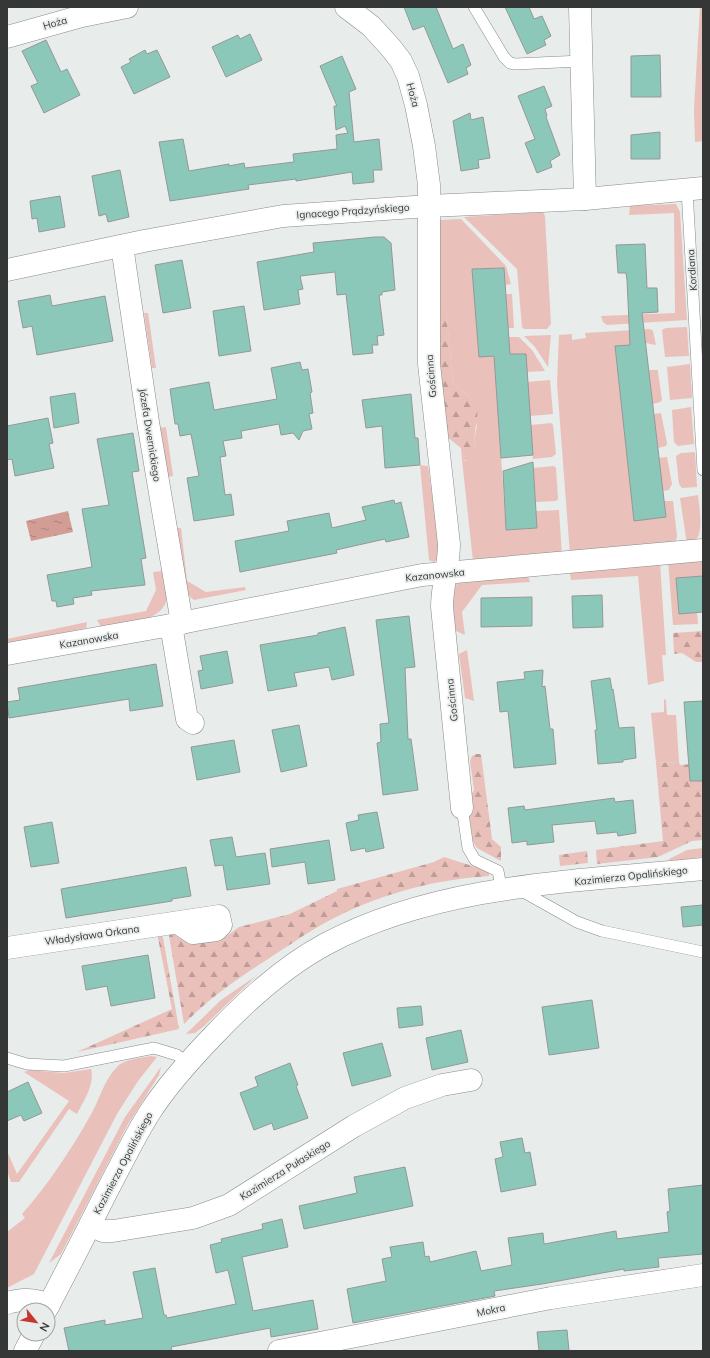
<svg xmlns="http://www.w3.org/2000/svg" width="710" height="1358" font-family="Mulish,sans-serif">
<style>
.green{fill:#eac0ba}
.forest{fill:url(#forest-firs)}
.water{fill:url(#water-ripples)}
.building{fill:#8cc8ba;stroke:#949897}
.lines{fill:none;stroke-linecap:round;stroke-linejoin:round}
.service-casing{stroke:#878b8a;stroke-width:12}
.minor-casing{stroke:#878b8a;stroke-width:23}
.tertiary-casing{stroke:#878b8a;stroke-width:23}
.service{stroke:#fff;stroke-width:11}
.minor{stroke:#fff;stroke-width:22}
.tertiary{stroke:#fff;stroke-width:22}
.labels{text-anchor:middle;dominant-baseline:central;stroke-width:3.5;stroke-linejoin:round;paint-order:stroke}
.street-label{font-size:10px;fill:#353736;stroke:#e8eceb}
</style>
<defs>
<pattern id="forest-firs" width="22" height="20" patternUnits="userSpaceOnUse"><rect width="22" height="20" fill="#eac0ba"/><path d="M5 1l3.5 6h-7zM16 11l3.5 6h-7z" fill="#be9d98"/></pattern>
<pattern id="water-ripples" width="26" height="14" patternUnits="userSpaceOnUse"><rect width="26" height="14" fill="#d29d95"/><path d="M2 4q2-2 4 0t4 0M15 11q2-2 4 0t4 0" fill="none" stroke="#ab817a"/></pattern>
</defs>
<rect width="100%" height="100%" fill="#e8eceb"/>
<!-- green -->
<g class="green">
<polygon points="700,7 703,7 703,141 695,142 694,109"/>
<polygon points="676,204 680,212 687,320 607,325 603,322 601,316 675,313 674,213 629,215 630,206"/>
<polygon points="543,212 545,216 551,324 547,329 524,329 522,327 517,269 464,217"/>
<polygon points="461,219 506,266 511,284 505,285 504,268 472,269 479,357 494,356 506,530 537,528 536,511 559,510 562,556 473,561 462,460 466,461 475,451 474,441 477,426 469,396 453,383 446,311 434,308 439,220"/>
<polygon points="506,294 512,294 514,328 508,328"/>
<polygon points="144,313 148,313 156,368 152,368"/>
<polygon points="687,327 689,356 665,357 662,330 666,328"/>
<polygon points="650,329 653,331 656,345 646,343 615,347 634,520 666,516 664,501 673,501 677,536 675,544 570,555 557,383 559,335 572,334 572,340 586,338 585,333"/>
<polygon points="551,335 548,367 535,347 524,336"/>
<polygon points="509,337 519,337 532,350 545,371 527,372 510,354"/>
<polygon points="690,364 692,398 670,400 667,367"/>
<polygon points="649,370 658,370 658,372 662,400 660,402 653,404"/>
<polygon points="550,380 553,414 530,416 527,382"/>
<polygon points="691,407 694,444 678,446 674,442 672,410"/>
<polygon points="661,413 667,443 666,446 658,448 654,414"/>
<polygon points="551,423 553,425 556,454 552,457 533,459 531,425"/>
<polygon points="166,427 173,476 168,477 159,428"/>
<polygon points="695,452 697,487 682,488 679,484 676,456 681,453"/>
<polygon points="667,457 672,484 669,490 663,491 659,458"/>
<polygon points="420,465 428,466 440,553 439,558 434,562 429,560"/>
<polygon points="554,466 556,468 558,499 556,501 536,502 533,468"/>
<path d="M698,495C699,505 704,534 695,541C693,543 689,543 687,544L680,498Z"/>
<polygon points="176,528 181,528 187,581 206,592 245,587 246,590 194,600 187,594"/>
<polygon points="703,558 703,576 676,578 679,613 697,612 698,624 673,625 668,561"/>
<polygon points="660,563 666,655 662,655 664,681 648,685 638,576 571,580 570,572"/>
<path d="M163,571C164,578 167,587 167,595C167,623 121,624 101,627L97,620L146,611L156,590L153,572Z"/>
<path d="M528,576L530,582L482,585L462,612L465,635L456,631C454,617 446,593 459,582Z"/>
<polygon points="87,622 86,628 7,644 7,639"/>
<polygon points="467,650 474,701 465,698 459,654"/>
<polygon points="664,699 666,700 667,715 676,715 679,762 656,763 651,713 664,712"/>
<polygon points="703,848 703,857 671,861 669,859 687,850"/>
<polygon points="256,976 204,1026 195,1033 186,1034 221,1000"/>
<path d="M151,1056L157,1057L138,1081L117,1114L34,1274L7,1288V1232L25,1218L22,1214C47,1186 71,1150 89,1118C99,1102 103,1081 117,1067C124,1059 141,1058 151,1056Z"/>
<polygon points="161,1067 159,1075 127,1126 61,1254 49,1263 125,1117"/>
<path d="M91,1069C95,1084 84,1100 77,1114L69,1109L19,1182H11L7,1171V1151L17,1174L69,1101L24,1072L29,1070L64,1073Z"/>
</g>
<!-- forest -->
<g class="forest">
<polygon points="434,308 446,310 453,383 469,396 478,409 474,441 475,451 472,461 462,460 461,448 446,436"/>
<polygon points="703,631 703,662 696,662 682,653 674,654 673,633"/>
<polygon points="476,754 481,754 492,839 501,847 501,861 477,848 473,842 467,800 474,790 470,761 472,756"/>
<polygon points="679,762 680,765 703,763 703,840 692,841 658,857 597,864 596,850 663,841 656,763"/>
<polygon points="587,851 588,863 560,866 559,855"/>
<path d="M444,857L485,870L489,873V876C428,880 369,897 316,928C299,938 282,950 265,961C234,981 210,998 184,1024L168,930L191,943L223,939L239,927L290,914L337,891V889L434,862Z"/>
<polygon points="162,932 179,1029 77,1052 172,1009 157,933"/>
</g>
<!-- water -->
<polygon class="water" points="68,511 73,532 31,541 26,521"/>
<!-- building -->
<g class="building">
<polygon points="404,7 436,7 453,49 463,44 471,65 466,68 468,74 448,83 424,26 413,30"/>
<polygon points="505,7 529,7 534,19 542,16 551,36 544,40 546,45 527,54"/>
<polygon points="250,34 262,60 226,77 212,47 238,35 240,39"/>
<polygon points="46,40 61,72 67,69 80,95 44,113 31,86 38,83 22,51"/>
<polygon points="145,50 147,54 157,50 170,77 134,94 121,67 131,62 129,59"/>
<polygon points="660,55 661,97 631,97 631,56"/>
<polygon points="342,56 356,89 349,92 354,142 379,139 382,170 373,170 374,182 353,184 352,172 296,181 296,179 248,185 249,189 170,201 159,142 183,139 189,171 229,164 229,166 244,163 245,168 294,162 293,154 337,149 336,135 348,133 345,126 336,130 334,106 337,106 320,66"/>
<polygon points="544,86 552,106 545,109 547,116 546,117 560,155 550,161 552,167 537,173 525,143 535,139 518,96"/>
<polygon points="470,113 471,120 483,117 490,158 478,160 479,168 461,171 453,121"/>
<polygon points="660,132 660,159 631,159 631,135"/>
<polygon points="120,170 129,217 108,222 106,214 99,216 92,176"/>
<polygon points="60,196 65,227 39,232 37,218 32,219 30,201"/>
<polygon points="375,237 384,237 391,243 395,290 382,292 382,295 379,295 384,335 377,336 378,345 372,345 373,353 353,355 346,294 337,295 335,272 300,276 303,289 298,290 300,304 264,310 257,262 314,252 313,243"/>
<polygon points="645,244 647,288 657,288 658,312 642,313 666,517 634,521 615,346 630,345 627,280 626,273 618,273 616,245"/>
<polygon points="182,260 191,308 163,313 155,265"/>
<polygon points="504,268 510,354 526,354 533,455 501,458 494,356 479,357 472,269"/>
<polygon points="50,295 52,306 105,296 113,341 37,355 32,326 23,328 18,301"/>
<polygon points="244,306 251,351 219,356 213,311"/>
<polygon points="300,362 302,370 308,369 312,392 310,393 313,413 309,414 312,429 303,431 299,440 293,433 281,435 279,424 241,431 242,438 223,441 226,456 220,457 225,495 231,494 234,515 194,521 187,478 199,476 191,434 180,436 178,424 175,424 170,389 209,382 214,410 277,399 271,368"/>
<polygon points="75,393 79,423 54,428 50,397"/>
<polygon points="411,394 415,438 418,438 420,465 385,468 382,426 366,428 362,400"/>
<polygon points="48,418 53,443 49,444 54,468 15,476 12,459 7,460 7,426"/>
<polygon points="133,433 139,471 132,472 146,558 141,559 145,585 91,591 92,595 73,598 74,604 57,607 56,601 52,601 47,575 92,567 82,509 109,505 97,439"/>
<polygon points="533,462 537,528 506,530 503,471"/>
<polygon points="394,500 395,504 401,502 409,537 386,542 385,539 336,550 337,553 240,572 235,541 289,531 287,521 329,513 332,528 366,520 362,507"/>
<polygon points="703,576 703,612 679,614 676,578"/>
<polygon points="602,595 603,627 573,628 572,596"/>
<polygon points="532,597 532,626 481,627 481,598"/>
<polygon points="409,616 415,667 405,668 408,739 411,739 418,790 383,795 377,743 381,742 380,724 389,723 376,620"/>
<polygon points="345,627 354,675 332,680 329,667 294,673 297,686 268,691 260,645 318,635 318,633"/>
<polygon points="227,651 233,683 201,689 198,671 203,670 200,656"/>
<polygon points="156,664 163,706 130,711 129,699 9,718 7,702 20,700 18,688"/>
<polygon points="543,670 542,687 545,686 550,729 553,729 556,764 514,768 508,711 500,712 497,682 525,679 524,672"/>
<polygon points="610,678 612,690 613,689 619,728 634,727 636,758 623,760 623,762 598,764 595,730 597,730 591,681"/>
<polygon points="703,701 703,781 690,781 684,702"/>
<polygon points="299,725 307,766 281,772 272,730"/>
<polygon points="234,740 240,772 197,780 191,747"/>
<polygon points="614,798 615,802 633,800 636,833 618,836 617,832 597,834 595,821 552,825 554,842 527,845 527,841 512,843 508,808 524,806 525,810"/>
<polygon points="377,812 384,848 366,852 365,848 351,851 346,823 359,820 358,815"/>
<polygon points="52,822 59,863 31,867 24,827"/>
<polygon points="232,837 236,857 265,853 270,884 227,890 223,865 215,866 210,840"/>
<polygon points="329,840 335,880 308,884 305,862 272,867 270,849"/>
<polygon points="186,867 191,896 172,899 172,901 66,918 61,889"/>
<polygon points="703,905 703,925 683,927 681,907"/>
<polygon points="148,955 155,998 111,1006 107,986 86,990 82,966"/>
<polygon points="592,1000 599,1048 549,1055 542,1007"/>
<polygon points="421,1006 423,1025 399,1028 397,1008"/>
<polygon points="461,1030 468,1062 432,1070 426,1038"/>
<polygon points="382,1043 391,1076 352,1086 343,1053"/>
<polygon points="290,1063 298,1085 296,1086 308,1118 274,1130 272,1123 254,1130 240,1093 258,1086 255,1077"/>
<polygon points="28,1082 42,1113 24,1121 21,1115 7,1121 7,1092"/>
<polygon points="522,1138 525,1153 530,1152 536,1185 501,1192 495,1159 503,1157 500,1142"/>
<polygon points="405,1167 413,1206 304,1229 299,1206 357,1193 354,1177"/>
<polygon points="703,1185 703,1254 658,1258 659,1267 624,1271 624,1269 542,1284 494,1291 495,1296 353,1323 347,1289 386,1281 382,1259 392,1257 390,1247 423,1242 425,1257 429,1256 430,1262 476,1251 481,1271 512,1265 508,1238 543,1233 544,1244 616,1231 617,1239 669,1232 667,1212 670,1211 668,1189"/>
<polygon points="282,1219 288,1247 242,1257 253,1311 313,1300 318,1329 271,1337 270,1328 171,1347 172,1351 69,1351 64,1328 105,1320 105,1325 143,1318 133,1272 155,1268 164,1315 166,1315 167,1318 236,1304 228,1270 216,1273 210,1245 222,1242 221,1239 263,1229 262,1224"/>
<polygon points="567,1330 569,1351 539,1351 537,1332"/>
</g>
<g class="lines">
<!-- service casing -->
<g class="service-casing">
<g id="service">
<polyline points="474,7 504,57 510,63 515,64 582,61"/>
<polyline points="687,190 703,470"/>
<polyline points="463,814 468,848 475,860 498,871 502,891"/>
<polyline points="520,890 577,922 602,931 703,952"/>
<polyline points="7,1058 27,1064 64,1066 154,1048 177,1055 187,1063"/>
</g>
</g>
<!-- minor casing -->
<g class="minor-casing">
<g id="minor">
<path d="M346,7L371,26L391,48L401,61L408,76L416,105L424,146L429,185V364L449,544C449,566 442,585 442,607L462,808"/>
<polyline points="580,7 585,199"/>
<polyline points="7,37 82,16 127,7"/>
<polyline points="122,246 148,422 182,623"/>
<polyline points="7,270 144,241 283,216 429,206 585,199 703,188"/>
<polyline points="171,625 187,719 193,723"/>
<polyline points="7,654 171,625 422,575 703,550"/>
<polyline points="7,948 219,916 221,925 216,930 193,933 178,923"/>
<polyline points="90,1225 103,1231 113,1231 193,1218 229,1205 354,1126 405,1098 442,1085 471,1080"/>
<path d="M7,1303C22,1299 34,1298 49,1305"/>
<polyline points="279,1351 551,1298 703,1275"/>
</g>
</g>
<!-- tertiary casing -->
<g class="tertiary-casing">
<g id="tertiary">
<path d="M46,1310C67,1271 87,1231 107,1191C121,1165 134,1137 150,1112C168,1084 190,1060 213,1036C246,1001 283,967 326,944C438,884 579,881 703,869"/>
<polyline points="25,1351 34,1334"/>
</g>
</g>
<!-- service -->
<use href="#service" class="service"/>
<!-- minor -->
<use href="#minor" class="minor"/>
<!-- tertiary -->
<use href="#tertiary" class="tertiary"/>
</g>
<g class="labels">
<!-- street labels -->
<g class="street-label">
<text transform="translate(55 23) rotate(-16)">Hoża</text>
<text transform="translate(413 95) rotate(75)">Hoża</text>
<text transform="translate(353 211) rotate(-4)">Ignacego Prądzyńskiego</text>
<text transform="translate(692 270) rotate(-94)">Kordiana</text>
<text transform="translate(431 376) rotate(-95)">Gościnna</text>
<text transform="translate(150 435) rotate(81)">Józefa Dwernickiego</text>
<text transform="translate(435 575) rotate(-6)">Kazanowska</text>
<text transform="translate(89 640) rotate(-10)">Kazanowska</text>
<text transform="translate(452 700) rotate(-96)">Gościnna</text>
<text transform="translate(631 876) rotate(-6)">Kazimierza Opalińskiego</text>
<text transform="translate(92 935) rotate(-8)">Władysława Orkana</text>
<text transform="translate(123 1163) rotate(-62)">Kazimierza Opalińskiego</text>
<text transform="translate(285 1170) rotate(-32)">Kazimierza Pułaskiego</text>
<text transform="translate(491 1310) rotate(-12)">Mokra</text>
</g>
</g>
<!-- border -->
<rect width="710" height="1358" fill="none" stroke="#353736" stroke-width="16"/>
<!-- north arrow -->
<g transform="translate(36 1322) rotate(120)"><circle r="19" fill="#e8eceb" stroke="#a0a4a3"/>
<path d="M0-3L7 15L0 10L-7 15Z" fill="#c5372f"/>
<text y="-6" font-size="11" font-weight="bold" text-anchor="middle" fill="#353736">N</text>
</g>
</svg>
